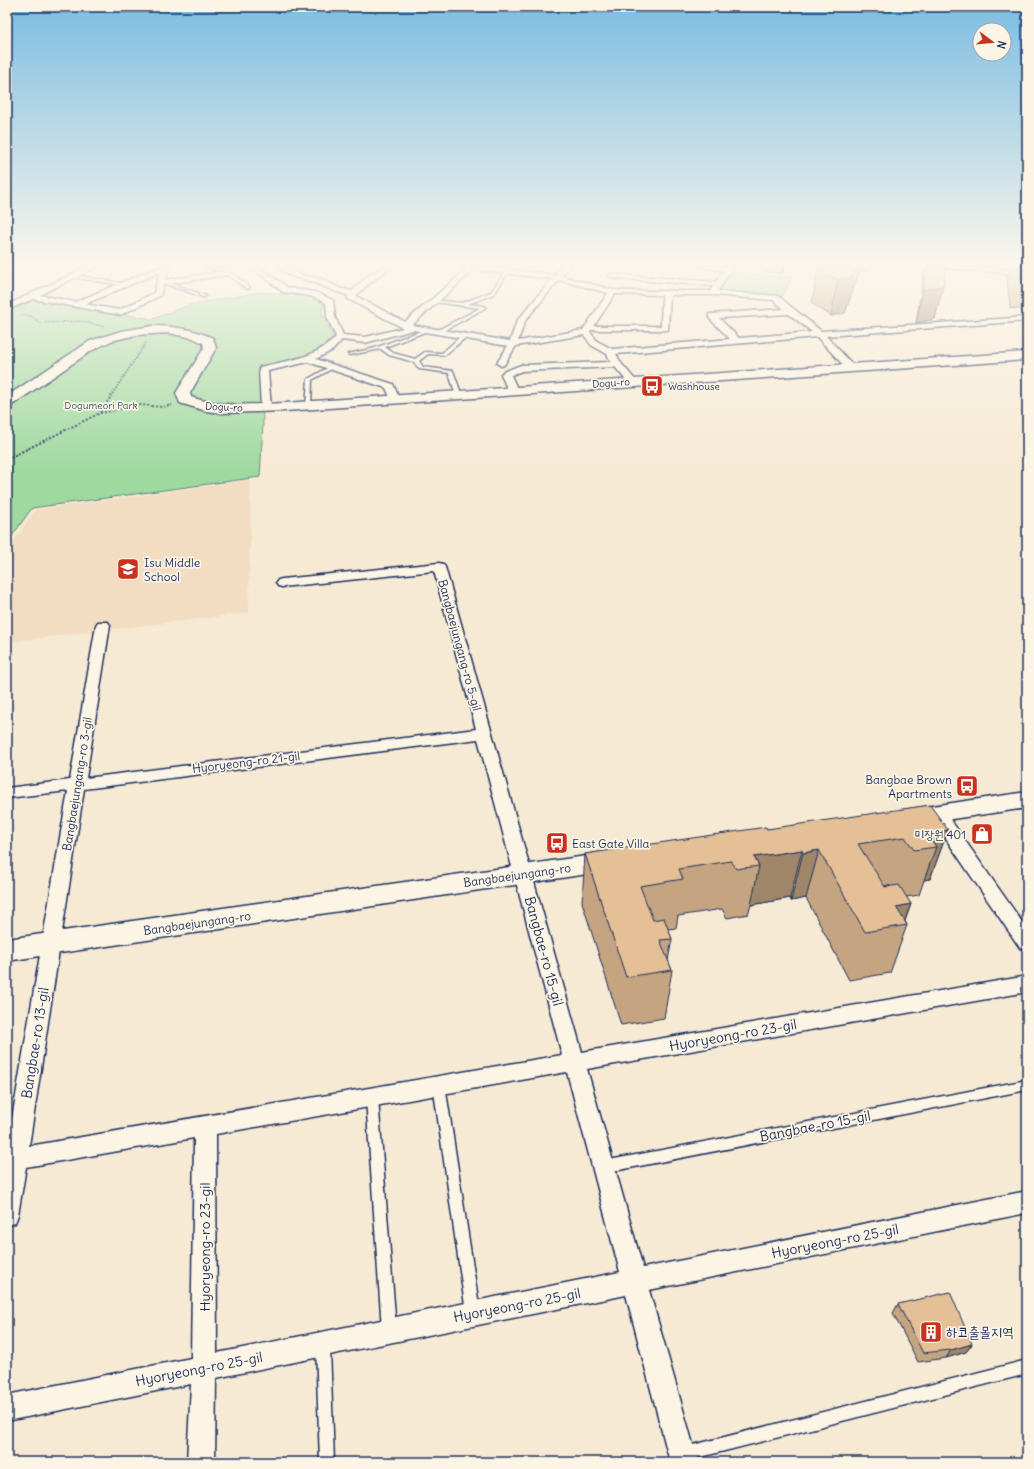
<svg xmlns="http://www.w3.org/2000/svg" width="1034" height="1469" font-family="Delius,'Poor Story',sans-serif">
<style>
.built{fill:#f2ddc2}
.green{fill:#9fd9a0;stroke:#5d847f}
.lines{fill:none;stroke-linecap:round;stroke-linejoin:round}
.lane-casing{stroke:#1b2f5e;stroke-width:3}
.street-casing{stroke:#1b2f5e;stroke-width:3}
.secondary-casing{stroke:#1b2f5e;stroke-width:3}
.path-far1{stroke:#1b2f5e;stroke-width:1.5;stroke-dasharray:1.5 1.5;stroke-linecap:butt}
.path{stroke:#1b2f5e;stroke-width:2;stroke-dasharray:2 2;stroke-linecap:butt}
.lane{fill:#fcf5e5;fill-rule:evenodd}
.street{fill:#fcf5e5;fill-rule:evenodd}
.secondary{fill:#fcf5e5;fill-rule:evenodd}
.wall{fill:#c5a581;stroke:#1b2f5e;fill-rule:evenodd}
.shaded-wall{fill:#a08669;stroke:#1b2f5e}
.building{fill:#e5c096;stroke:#1b2f5e}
.labels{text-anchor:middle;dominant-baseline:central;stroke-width:3.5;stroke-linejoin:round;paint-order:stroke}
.far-street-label{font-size:10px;fill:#1b2f5e;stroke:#fcf5e5}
.far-poi-label{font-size:10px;fill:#1b2f5e;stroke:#fcf5e5;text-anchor:start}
.far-park-label{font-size:10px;fill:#3c5a6e;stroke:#fcf5e5}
.poi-label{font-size:12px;fill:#1b2f5e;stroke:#fcf5e5;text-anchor:start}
.street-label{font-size:12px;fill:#1b2f5e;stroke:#fcf5e5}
.near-street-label{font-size:14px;fill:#1b2f5e;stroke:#fcf5e5}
.near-poi-label{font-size:14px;fill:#1b2f5e;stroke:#fcf5e5;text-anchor:start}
</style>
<rect width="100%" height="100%" fill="#f7ead5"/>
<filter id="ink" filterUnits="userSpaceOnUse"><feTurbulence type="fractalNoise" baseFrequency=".025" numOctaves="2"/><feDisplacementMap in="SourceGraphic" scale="8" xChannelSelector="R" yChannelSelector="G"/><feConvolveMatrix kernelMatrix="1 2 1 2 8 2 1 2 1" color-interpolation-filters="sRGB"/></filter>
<g filter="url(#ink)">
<!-- built -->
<polygon class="built" points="251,480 249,613 7,642 7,551 35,510"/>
<!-- green -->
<g class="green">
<polygon points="732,272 791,278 783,296 775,298 716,293"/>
<polygon points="260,292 312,296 326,302 321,312 334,338 308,356 261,368 263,423 260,477 32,508 7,543 7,320 13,310 33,300 153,319 189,305"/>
</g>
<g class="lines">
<!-- lane casing -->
<g class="lane-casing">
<g id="lane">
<path d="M203,266C223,265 236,275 250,288L247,289L223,271Z"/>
<polygon points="506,270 509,271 494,294 468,304 484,306 485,306 485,308 440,333 436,333 436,331 480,308 434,302 433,302 433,300 462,303 491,292"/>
<polygon points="72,275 122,283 124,284 122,285 71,277"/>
<polygon points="160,280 162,280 206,296 203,297 160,282"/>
<polygon points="426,329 430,330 385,347 393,353 415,359 425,352 442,353 462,335 466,335 466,337 445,355 428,354 419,361 423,367 453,371 462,396 461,397 456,396 449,373 419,369 414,362 389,355 381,349 350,355 348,354 375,348"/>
<polygon points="331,366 335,367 312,380 311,406 306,407 308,379"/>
<polygon points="439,1080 443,1082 445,1085 480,1312 478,1317 473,1319 468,1317 466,1312 433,1085 435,1082"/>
<polygon points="1027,1080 1027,1090 604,1173 600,1171 598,1167 600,1163 604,1161"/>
<polygon points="372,1093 376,1094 378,1098 396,1329 394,1334 389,1336 384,1334 382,1329 366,1098 368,1094"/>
<polygon points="323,1340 328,1342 330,1347 334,1462 320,1462 316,1347 318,1342"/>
<polygon points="1027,1360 1027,1374 685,1461 680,1459 678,1454 680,1449 685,1447"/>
</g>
</g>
<!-- street casing -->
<g class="street-casing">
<g id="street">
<path d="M89,266H99L40,295L75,302L162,266H170L165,280L227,271L231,273L227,275L167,284L164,283L160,296L120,315L33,299L7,310V305ZM160,272L154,293L119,310L85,304Z"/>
<path d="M250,266H258L288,288L315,292L333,300L335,317L343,335L365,337L403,328L348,299L347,297L348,295C336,293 327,287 315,283C301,277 291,280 278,266H287L300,275L319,278L342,289L352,291C362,281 377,266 392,266L366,286L356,296L405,322L467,269L459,266H481L555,275L562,266H570L562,276L613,290L627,291H711L713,286L613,278L609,276L610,274L716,282L723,270L704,268L700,266H733L718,291L778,296L821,331L1027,317V321L826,336L854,366L855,368L851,371L848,370L817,337L616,354L621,363L637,382L635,384H629L615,367L522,371L511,375L518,391L513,394L508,391L501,374L503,372L521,365L611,362L607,354L591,345L584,335L516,346L504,365L501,366L497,363L508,346L413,330L365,343L342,340L333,350L316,359L393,384L400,400L398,402H392L386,388L308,362L268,371L271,408L266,411L261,408L259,369L260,367C288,360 315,359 336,337L327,317L326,303L310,296L283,292ZM474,270L552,279L517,321L510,341L412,325ZM559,280L608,293L583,330L518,341L525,321ZM615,294L662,295L661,326H594ZM670,295H713L773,300L784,309L709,314V318L730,339L612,349L597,341L590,332L591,330H668ZM789,314L812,332L739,338L719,318Z"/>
<polygon points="939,266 968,266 1027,271 1027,275 943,268"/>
<path d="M439,563L443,564L445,567L582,1052L1027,976V992L587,1069L643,1268L1027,1191V1213L649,1290L698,1462H670L626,1295L216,1378L215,1462H187L191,1384L7,1421V1395L191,1358L194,1138L26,1167L18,1215L15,1223L7,1226V1148L68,791L7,798V788L70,780L96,625L98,622H108L110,625L86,778L476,729L434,571L282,587L278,586L276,583L278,580L282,579ZM478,739L562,1055L29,1146L84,789ZM567,1072L620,1272L217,1353L216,1134Z"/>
<polygon points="937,807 943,809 1027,929 1027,950 1020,948 931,817 929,813 931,809"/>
</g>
</g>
<!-- secondary casing -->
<g class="secondary-casing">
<g id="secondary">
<path d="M152,326C174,326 193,329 213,338L216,348L190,393L191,397C222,408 253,404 285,403L1027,352V360L285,411L222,413L206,411L180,403L176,393L204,348L203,343L193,338L168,333L136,335L111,341L91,351L12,405L7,406V396L90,341L121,331Z"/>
<polygon points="1027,792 1027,808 905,826 897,824 893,818 897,812 905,810"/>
<polygon points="614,852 623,855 627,861 623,867 614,870 7,961 7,939"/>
</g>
</g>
<!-- path-far1 -->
<g class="path-far1">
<polyline points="21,315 31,316 40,323 81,321 105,327"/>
<polyline points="109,399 146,343"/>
</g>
<!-- path -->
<g class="path">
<polyline points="100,413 140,405 162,407 172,405"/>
<polyline points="7,459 100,413 110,398"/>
</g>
<!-- lane -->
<use href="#lane" class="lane"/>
<!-- street -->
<use href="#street" class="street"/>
<!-- secondary -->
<use href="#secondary" class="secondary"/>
</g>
<!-- wall -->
<g class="wall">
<polygon points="765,266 785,266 782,274 764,272"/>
<polygon points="835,266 869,266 867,270 859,272 845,313 831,316 812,303 818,268"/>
<polygon points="925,266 946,266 935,319 916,323"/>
<polygon points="1011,266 1027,266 1027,310 1010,308 1007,277"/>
<path d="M767,829L948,830L930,879L924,880L919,895L906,897L911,904L905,921L907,925L890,973L849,980L806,898L791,901L790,898L751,905L748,914L727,918L722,909L678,916L676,928L668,929L672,939L668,961L672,970L664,1018L621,1025L582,902L585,854ZM889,885L890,886L885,887L884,886Z"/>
<polygon points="898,1304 972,1344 966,1352 946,1358 918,1362 893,1313"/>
</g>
<!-- shaded-wall -->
<g class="shaded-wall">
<polygon points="783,266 785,266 782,274"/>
<polygon points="856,266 869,266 867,270 859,272 845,313 831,316 838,280"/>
<polygon points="943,286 935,319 916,323 923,290"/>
<polygon points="948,830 930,879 924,880 936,847 927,834"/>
<polygon points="802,850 790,898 751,905 759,866 754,857"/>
<polygon points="819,850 806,898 791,901 803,853"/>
<polygon points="911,904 903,925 896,907"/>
<polygon points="972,1344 966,1352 946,1358 951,1350"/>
</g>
<!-- building -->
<g class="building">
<polygon points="835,266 856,266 852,278 838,280 818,268"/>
<polygon points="927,266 946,266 943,286 923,290"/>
<polygon points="1018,266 1027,266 1027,276 1019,275"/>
<polygon points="930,805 948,830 927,834 936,847 914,850 905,837 858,844 885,887 899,885 911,904 896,907 907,925 865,932 819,850 803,853 802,850 754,857 759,866 736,869 731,861 679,869 683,879 640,886 653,920 664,918 672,939 660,940 672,970 626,977 585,854 766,827 767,829"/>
<polygon points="950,1292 972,1344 951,1350 923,1353 898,1304"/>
</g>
</g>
<!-- sky -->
<linearGradient id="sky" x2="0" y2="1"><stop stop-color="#7cbde2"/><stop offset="0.56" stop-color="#fbf6ec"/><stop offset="1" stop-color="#fbf6ec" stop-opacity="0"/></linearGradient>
<rect width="1034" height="472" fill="url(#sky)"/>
<!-- icons -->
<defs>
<g id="bus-square" transform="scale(1.15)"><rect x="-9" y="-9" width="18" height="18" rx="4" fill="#c8321e" stroke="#fcf5e5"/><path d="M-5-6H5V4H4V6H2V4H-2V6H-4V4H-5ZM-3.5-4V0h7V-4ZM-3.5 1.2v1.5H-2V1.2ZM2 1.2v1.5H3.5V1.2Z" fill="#fff"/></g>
<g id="school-square" transform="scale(1.15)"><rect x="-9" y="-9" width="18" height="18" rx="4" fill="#c8321e" stroke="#fcf5e5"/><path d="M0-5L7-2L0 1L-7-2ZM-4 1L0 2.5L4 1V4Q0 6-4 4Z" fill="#fff"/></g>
<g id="shop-square" transform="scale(1.15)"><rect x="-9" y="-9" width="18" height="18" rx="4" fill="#c8321e" stroke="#fcf5e5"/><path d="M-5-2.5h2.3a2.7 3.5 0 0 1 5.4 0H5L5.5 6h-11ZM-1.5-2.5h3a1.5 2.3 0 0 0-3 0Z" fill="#fff"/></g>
<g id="building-square" transform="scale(1.15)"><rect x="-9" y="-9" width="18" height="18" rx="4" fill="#c8321e" stroke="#fcf5e5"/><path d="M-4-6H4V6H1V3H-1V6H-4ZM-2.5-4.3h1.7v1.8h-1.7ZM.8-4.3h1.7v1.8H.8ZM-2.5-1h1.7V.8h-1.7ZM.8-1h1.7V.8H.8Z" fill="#fff"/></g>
</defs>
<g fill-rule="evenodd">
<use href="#bus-square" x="652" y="386"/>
<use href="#school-square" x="128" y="569"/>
<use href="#bus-square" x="967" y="786"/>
<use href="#shop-square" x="982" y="834"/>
<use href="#bus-square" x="557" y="843"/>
<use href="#building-square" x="931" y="1332"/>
</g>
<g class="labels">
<!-- far-street labels -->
<g class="far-street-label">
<text transform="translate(611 383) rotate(-4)">Dogu-ro</text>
<text transform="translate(224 407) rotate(3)">Dogu-ro</text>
</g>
<!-- far-poi labels -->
<g class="far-poi-label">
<text x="668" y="386">Washhouse</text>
</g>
<!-- far-park labels -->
<g class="far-park-label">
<text x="101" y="405">Dogumeori Park</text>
</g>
<!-- poi labels -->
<g class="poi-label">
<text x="144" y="562">Isu Middle<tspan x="144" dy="14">School</tspan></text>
<text x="952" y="779" text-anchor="end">Bangbae Brown<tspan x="952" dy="14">Apartments</tspan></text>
<text x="966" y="834" text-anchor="end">미장원 401</text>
<text x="572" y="843">East Gate Villa</text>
</g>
<!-- street labels -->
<g class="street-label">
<text transform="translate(460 645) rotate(75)">Bangbaejungang-ro 5-gil</text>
<text transform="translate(246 762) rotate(-7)">Hyoryeong-ro 21-gil</text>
<text transform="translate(77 784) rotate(-81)">Bangbaejungang-ro 3-gil</text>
<text transform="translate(517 875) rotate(-8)">Bangbaejungang-ro</text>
<text transform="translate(197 923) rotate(-8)">Bangbaejungang-ro</text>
</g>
<!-- near-street labels -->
<g class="near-street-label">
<text transform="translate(544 951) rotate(75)">Bangbae-ro 15-gil</text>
<text transform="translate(733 1035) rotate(-10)">Hyoryeong-ro 23-gil</text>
<text transform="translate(35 1043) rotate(-81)">Bangbae-ro 13-gil</text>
<text transform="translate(815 1126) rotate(-11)">Bangbae-ro 15-gil</text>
<text transform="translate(835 1241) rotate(-11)">Hyoryeong-ro 25-gil</text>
<text transform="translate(205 1247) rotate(-90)">Hyoryeong-ro 23-gil</text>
<text transform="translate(517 1305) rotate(-11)">Hyoryeong-ro 25-gil</text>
<text transform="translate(199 1369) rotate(-11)">Hyoryeong-ro 25-gil</text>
</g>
<!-- near-poi labels -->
<g class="near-poi-label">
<text x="946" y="1332">하코출몰지역</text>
</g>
</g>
<!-- margin -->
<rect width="1034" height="1469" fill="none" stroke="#fcf5e5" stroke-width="24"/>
<rect x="12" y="12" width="1010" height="1445" fill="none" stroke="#1b2f5e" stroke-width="1.5" filter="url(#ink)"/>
<!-- north arrow -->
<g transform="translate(992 42) rotate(106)"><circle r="19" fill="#fcf5e5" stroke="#a2a6af"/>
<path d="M0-3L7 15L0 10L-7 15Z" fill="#c8321e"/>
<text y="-6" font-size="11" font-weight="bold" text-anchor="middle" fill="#1b2f5e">N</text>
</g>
</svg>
